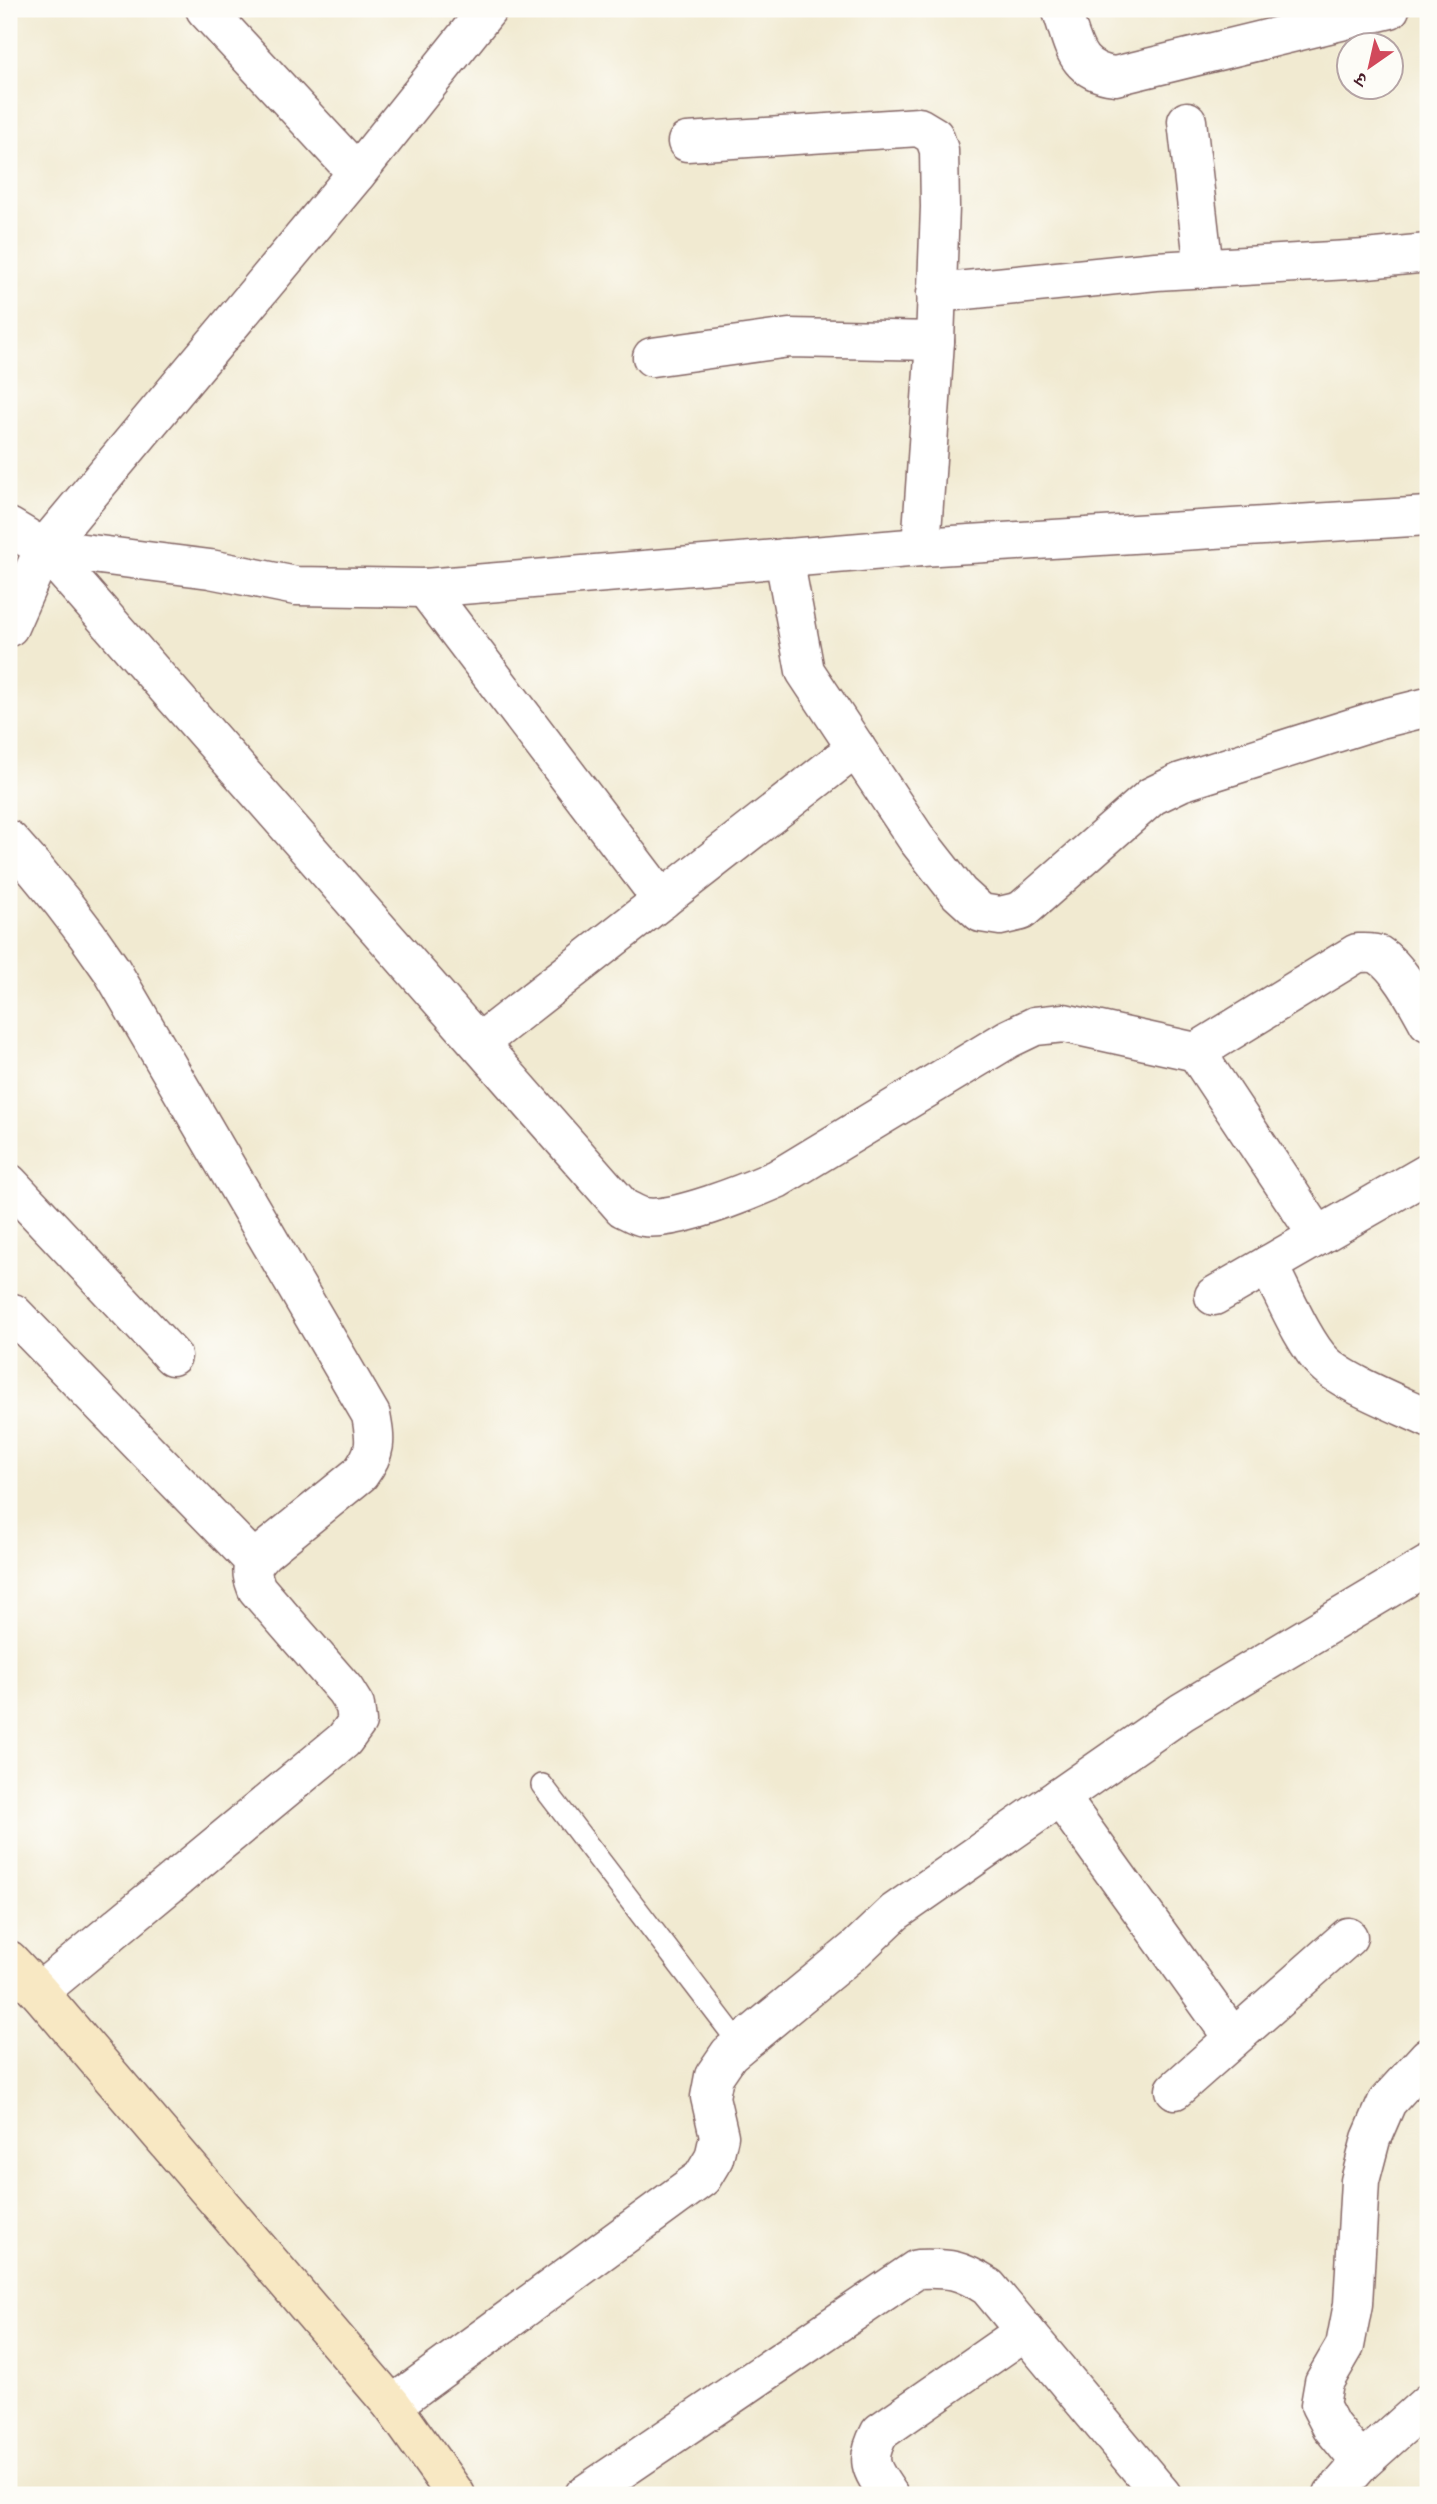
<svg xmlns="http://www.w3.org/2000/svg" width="1437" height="2504" font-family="'Libre Bodoni','Noto Serif Devanagari',serif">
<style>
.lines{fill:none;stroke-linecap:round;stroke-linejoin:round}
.lane-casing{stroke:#846665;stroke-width:24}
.street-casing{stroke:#846665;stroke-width:41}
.secondary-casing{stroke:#846665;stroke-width:41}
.lane{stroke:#fff;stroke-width:21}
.street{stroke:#fff;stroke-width:38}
.secondary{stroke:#f8e8c3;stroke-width:38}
</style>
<rect width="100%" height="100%" fill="#fdfcf7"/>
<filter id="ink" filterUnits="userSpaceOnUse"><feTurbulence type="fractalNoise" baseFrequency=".0143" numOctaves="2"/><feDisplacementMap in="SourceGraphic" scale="14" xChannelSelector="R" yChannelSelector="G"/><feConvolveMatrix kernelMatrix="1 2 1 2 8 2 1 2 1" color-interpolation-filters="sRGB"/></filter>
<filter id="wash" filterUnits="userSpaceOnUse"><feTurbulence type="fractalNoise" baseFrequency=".00686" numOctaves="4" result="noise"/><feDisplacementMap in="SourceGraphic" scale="28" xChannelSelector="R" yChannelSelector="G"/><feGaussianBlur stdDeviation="1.57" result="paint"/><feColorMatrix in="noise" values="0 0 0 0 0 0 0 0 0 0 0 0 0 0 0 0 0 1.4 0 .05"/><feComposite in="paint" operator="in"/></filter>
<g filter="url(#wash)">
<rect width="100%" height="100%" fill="#f1ead1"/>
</g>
<g filter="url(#ink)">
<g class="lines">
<!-- lane casing -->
<g class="lane-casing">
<polyline id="lane" points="542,1785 740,2044"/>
</g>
<!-- street casing -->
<g class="street-casing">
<g id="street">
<polyline points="205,9 357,173"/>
<path d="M1061,9C1074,43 1073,71 1115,76L1390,9"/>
<polyline points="1187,121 1204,269"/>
<polyline points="687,142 919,127 934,136 939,150 940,207 935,341 921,547"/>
<polyline points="936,293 1156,271 1366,259 1428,253"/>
<polyline points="652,357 789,338 935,341"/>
<path d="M9,527L44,548L623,1208C630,1211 637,1216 644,1217C674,1222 747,1192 777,1179L1008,1039L1035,1026L1064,1023L1196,1052L1357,953C1363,953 1373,952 1379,955C1399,967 1417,1002 1428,1022"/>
<polyline points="44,548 357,173 488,9"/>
<polyline points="784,558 805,671 856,748 916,838 959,893 981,913 1000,916 1021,911 1152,796 1181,782 1380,719 1428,707"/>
<polyline points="425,588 662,900"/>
<polyline points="9,627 44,548 210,569 296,586 425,588 921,547 1428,516"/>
<path d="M9,840C47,881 80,923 111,969L371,1415C376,1442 377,1451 360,1474L264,1552C250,1567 250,1571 257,1589L345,1690L355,1706L357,1722L344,1740L39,1992"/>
<polyline points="479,1043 856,748"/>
<polyline points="1196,1052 1318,1236"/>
<polyline points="9,1183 172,1356"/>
<path d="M1268,1265C1282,1291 1304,1344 1324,1363C1344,1383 1401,1405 1428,1418"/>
<polyline points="1214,1296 1428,1173"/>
<polyline points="13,1313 255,1562"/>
<polyline points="1060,1797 1233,2038"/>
<polyline points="1175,2090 1348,1937"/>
<polyline points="392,2405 702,2178 714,2158 719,2136 710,2097 714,2076 729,2054 856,1949 895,1912 1182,1712 1428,1565"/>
<polyline points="1361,2463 1331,2426 1320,2405 1324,2382 1345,2346 1353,2304 1360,2181 1371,2139 1387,2102 1428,2057"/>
<path d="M584,2495L917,2269C950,2268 960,2269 988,2287L1162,2495"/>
<path d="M889,2495C871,2469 864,2461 880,2432L1025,2331"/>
<polyline points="1333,2495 1361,2463 1428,2403"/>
</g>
</g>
<!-- secondary casing -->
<g class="secondary-casing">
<polyline id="secondary" points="9,1960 39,1992 392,2405 456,2495"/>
</g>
<!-- lane -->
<use href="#lane" class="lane"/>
<!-- street -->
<use href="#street" class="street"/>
<!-- secondary -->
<use href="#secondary" class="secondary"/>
</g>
</g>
<!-- margin -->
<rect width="1437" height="2504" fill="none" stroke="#fdfcf7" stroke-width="35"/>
<!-- north arrow -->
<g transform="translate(1370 66) rotate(214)"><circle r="33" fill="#fdfcf7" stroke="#b5a4a5" stroke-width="2"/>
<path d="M0-5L12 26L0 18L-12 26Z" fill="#d1495b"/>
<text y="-10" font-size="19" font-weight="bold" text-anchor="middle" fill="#4a1f2b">उ</text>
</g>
</svg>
